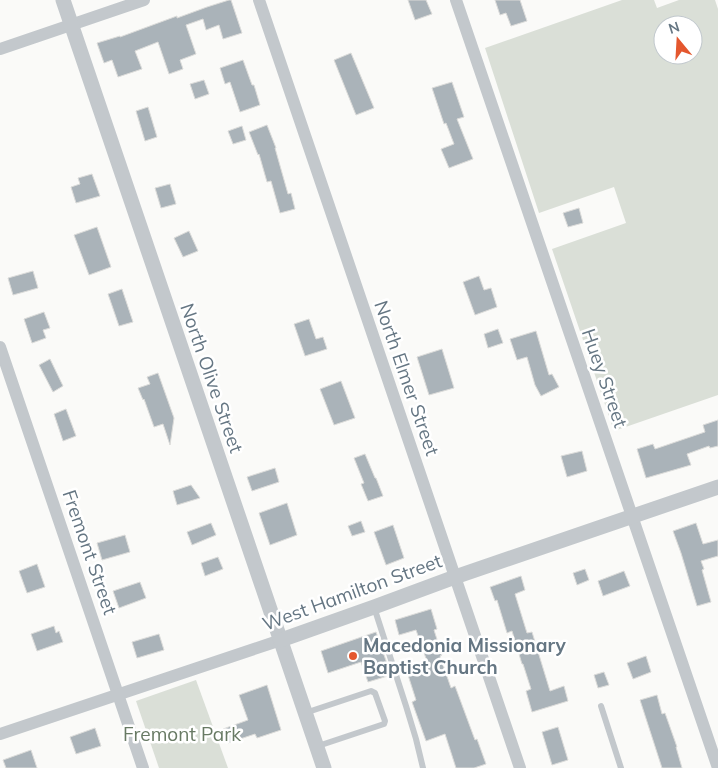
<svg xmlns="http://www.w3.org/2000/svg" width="718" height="768" font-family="Mulish,sans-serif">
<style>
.green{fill:#dadfd7;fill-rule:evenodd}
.building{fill:#aab3b9;stroke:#dcdcda}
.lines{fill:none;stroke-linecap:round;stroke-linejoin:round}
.service{stroke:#c3c8cc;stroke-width:6}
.minor{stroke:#c3c8cc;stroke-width:12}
.tertiary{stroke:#c3c8cc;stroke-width:15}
.poi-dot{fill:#e4572e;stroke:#fff;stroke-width:2}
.labels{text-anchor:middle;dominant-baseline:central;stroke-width:5;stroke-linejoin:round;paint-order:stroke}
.street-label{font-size:19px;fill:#657683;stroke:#fff}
.poi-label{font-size:19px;font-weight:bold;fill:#657683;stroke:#fff;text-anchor:start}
.park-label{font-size:19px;fill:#687a64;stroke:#fff}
</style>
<rect width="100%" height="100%" fill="#fafaf8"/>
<!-- green -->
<g class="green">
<path d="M622,0H654L657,8L679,0H715L718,9V395L614,431L552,249L626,223L614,187L539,213L485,48ZM663,25H693V55H663Z"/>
<polygon points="196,680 228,768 159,768 136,701"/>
</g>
<!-- building -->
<g class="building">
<polygon points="229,0 231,0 242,33 223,39 219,25 206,30 203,19 186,25 196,54 180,60 183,69 169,74 158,42 135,51 142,69 118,77 112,60 104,63 97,43 120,36 120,37 177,16 177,18 207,7"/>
<polygon points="408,0 426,0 432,14 415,20"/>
<polygon points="495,0 520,0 527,21 511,26 506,13 500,15"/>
<polygon points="351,53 374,108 356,115 334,60"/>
<polygon points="243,60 252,85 254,85 260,105 240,112 230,82 225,84 220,68"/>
<polygon points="204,80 209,94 195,99 190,84"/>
<polygon points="452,82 464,117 457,119 473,159 449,168 441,149 454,144 446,123 444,124 432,88"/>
<polygon points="148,107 157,137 145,141 136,111"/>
<polygon points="267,125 276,148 275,148 288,194 291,193 295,209 280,213 271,181 267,182 259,154 258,155 249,132"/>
<polygon points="242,126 246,140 233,144 228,131"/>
<polygon points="92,174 100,196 76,203 71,187 80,184 78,178"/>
<polygon points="170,184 176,204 161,208 155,188"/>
<polygon points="579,208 583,223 568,227 563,213"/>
<polygon points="97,227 111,267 89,275 74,235"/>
<polygon points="189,231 198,251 183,257 174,238"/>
<polygon points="33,271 38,288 13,295 8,278"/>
<polygon points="479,276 484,290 491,288 497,307 475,315 463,282"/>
<polygon points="122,289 133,322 119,326 108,294"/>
<polygon points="44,312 50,328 43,330 46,338 32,343 24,319"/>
<polygon points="309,319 316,339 323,337 327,349 305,356 294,324"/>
<polygon points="498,329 503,343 488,348 484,334"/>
<polygon points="536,331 549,375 552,374 559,387 541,396 535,385 527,357 517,360 510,339"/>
<polygon points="442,349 454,388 429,395 417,357"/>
<polygon points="50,359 63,386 53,392 39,365"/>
<polygon points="158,373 174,418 170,445 163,424 154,427 144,399 143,400 138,388 150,384 147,377"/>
<polygon points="341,381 355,418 334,425 320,389"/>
<polygon points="66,409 76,436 63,441 54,414"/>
<polygon points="718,420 718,446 710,448 709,446 687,454 691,465 646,478 637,449 653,444 655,449 705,432 703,425"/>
<polygon points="582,451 587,471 567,477 561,456"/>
<polygon points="365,454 375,478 376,478 383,496 368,501 361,484 364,483 354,458"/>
<polygon points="275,468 279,482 252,491 247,477"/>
<polygon points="191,485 200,498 177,505 173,491"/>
<polygon points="287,503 297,535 270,545 259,513"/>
<polygon points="361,521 365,532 352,536 348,526"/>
<polygon points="211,523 216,535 192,545 187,532"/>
<polygon points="696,523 703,544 718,540 718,556 701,561 704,569 702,570 711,602 697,606 681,553 673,531"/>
<polygon points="393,525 404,558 386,565 374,532"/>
<polygon points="125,535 130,552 102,560 97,543"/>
<polygon points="218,557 223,569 205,576 201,563"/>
<polygon points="37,564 45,587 27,593 19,571"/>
<polygon points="585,569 589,580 577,585 573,573"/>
<polygon points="624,571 630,586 603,596 598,581"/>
<polygon points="521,576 525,590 515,594 527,633 532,632 550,691 564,686 568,701 532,712 526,691 531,689 523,664 522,664 512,631 507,633 497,600 495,601 490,587"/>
<polygon points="140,582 146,598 119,608 113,591"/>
<polygon points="431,609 437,629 434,630 442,655 440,656 451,688 455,686 475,740 477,739 486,764 474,768 456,768 445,734 426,741 412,702 416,700 408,675 429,667 416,630 399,635 395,620"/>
<polygon points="54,626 56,633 59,631 63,642 37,651 31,634"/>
<polygon points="376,632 391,675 368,682 361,662 328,673 321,651"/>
<polygon points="159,634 164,650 137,658 132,642"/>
<polygon points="646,656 651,672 633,679 627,663"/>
<polygon points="604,672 609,685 598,688 594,675"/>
<polygon points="267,685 281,730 257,738 255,734 228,743 223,729 248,720 239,695"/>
<polygon points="657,695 662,714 665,713 677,747 676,747 682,768 662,768 640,700"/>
<polygon points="558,727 568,760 552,765 542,732"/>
<polygon points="95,728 101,746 76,754 70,737"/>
<polygon points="31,750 37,768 6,768 3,760"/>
</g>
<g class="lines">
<!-- service -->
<g class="service">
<polyline points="374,607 406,706 416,739 423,768"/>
<polyline points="601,706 621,768"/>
<polyline points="305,713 371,691 375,693 385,721 384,724 318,746"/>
</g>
<!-- minor -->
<g class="minor">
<polyline points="259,0 520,768"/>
<polyline points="456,0 718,768"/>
<polyline points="0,49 144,0"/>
<polyline points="0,347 143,768"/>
<polyline points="0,734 281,640"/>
</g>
<!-- tertiary -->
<g class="tertiary">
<polyline points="63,0 324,768"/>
<polyline points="281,640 374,607 455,577 718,487"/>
</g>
</g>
<!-- markers -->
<circle class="poi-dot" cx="353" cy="656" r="5"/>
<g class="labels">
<!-- street labels -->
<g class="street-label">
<text transform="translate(212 378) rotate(71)">North Olive Street</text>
<text transform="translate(407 378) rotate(71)">North Elmer Street</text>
<text transform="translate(605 378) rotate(71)">Huey Street</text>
<text transform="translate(90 552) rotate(71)">Fremont Street</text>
<text transform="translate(352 592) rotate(-20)">West Hamilton Street</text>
</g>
<!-- poi labels -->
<g class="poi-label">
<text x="363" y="645">Macedonia Missionary<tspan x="363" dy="22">Baptist Church</tspan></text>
</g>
<!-- park labels -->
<g class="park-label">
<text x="182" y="734">Fremont Park</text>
</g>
</g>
<!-- north arrow -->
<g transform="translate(678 40) rotate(342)"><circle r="24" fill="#ffffff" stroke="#c1c8cd"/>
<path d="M0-4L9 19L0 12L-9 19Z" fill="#e4572e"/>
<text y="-8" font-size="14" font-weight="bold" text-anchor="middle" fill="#657683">N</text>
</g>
</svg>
